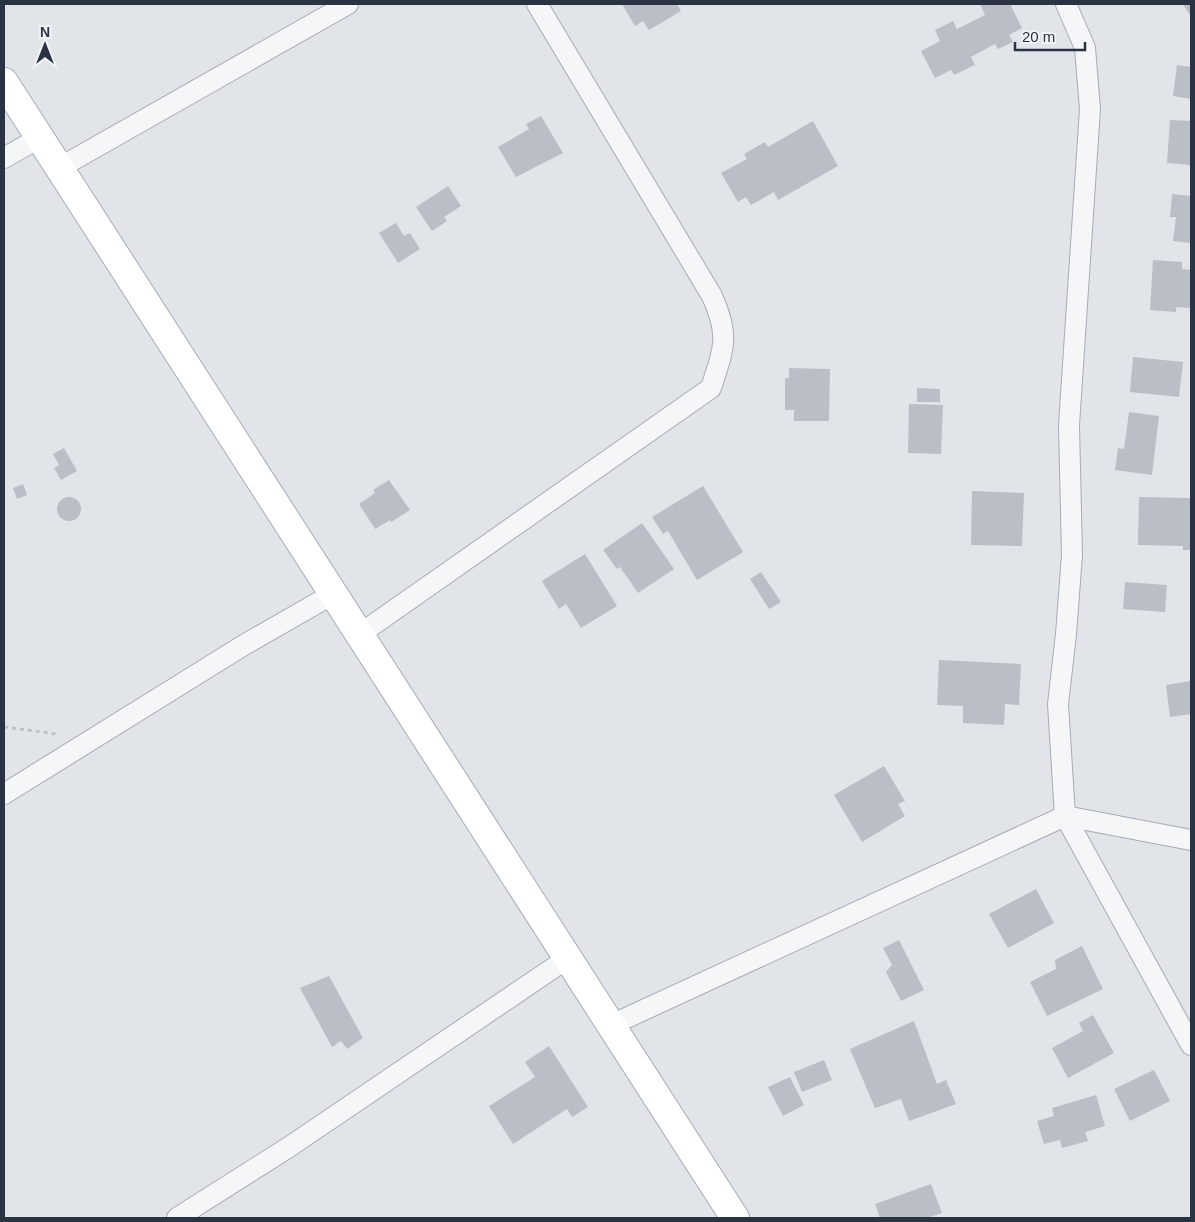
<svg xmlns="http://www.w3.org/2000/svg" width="1195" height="1222" font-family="Arial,sans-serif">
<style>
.building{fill:#b9bec7}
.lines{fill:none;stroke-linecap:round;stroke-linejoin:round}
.street-casing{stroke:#a6acb4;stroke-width:22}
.secondary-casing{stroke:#a6acb4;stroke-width:30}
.path{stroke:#bfc3c9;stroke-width:3;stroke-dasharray:4 4;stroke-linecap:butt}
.street{stroke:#f4f6f8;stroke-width:20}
.secondary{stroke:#fff;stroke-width:28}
</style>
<rect width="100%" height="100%" fill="#e1e5ea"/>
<!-- building -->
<g class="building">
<polygon points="622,4 677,4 681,11 649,30 643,21 635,26"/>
<polygon points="980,4 1010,4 1022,28 1009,35 1013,42 998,49 995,44 971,57 975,65 954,75 951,70 935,78 921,51 940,41 935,30 953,21 957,29 985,15"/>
<polygon points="1183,4 1191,4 1191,17"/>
<polygon points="1177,65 1191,67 1191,99 1173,96"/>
<polygon points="541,116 563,153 516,177 498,147 529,129 526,124"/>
<polygon points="1170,120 1191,121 1191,165 1167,163"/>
<polygon points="813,121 838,166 778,200 774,192 751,205 746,197 738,202 721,173 747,159 744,154 765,142 768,147"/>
<polygon points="448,186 461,206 444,217 447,221 432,231 416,207"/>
<polygon points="1172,194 1191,196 1191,243 1173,241 1176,217 1170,217"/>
<polygon points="396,223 404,236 410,233 420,249 398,263 379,233"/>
<polygon points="1153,260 1182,262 1182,269 1191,270 1191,308 1176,307 1176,312 1150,310"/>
<polygon points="1133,357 1183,362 1179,397 1130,392"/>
<polygon points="789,368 830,369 829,421 794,421 794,410 785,410 785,378 789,378"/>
<polygon points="917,388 940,389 940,402 917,402"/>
<polygon points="909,404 943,405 941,454 908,453"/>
<polygon points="1129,412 1159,416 1152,475 1115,470 1118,448 1124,449"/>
<polygon points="64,448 77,471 61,480 54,468 59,465 53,454"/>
<polygon points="389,480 410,510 391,522 390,520 375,529 359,504 375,493 373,490"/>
<polygon points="23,484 27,495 17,499 13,488"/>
<polygon points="703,486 743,552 697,580 668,531 663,534 652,517"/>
<polygon points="972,491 1024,493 1022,546 971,545"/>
<polygon points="1139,497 1191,498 1191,550 1183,550 1183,546 1138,545"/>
<circle cx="69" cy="509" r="12"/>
<polygon points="642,523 674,569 638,593 620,567 617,569 603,550"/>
<polygon points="585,554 617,606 581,628 566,604 559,609 542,581"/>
<polygon points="761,572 781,602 769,609 750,579"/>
<polygon points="1125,582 1167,585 1165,612 1123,609"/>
<polygon points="939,660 1021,664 1019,705 1005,704 1004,725 963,723 963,706 937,705"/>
<polygon points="1191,681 1191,714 1170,717 1166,685"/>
<polygon points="884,766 905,801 898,804 905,816 862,842 834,795"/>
<polygon points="1036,889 1054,923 1008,948 989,914"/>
<polygon points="899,940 924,990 901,1001 886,972 892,965 883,948"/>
<polygon points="1082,946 1103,989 1047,1016 1030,982 1056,969 1055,960"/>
<polygon points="329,976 363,1038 347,1049 341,1041 332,1047 300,988"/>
<polygon points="1093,1015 1114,1053 1068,1078 1052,1048 1083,1031 1079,1023"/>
<polygon points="914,1021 937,1084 946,1080 956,1104 909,1121 901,1099 875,1108 850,1049"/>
<polygon points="549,1046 588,1107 572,1117 567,1109 513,1144 489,1106 535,1077 525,1062"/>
<polygon points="824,1060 832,1080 802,1092 794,1072"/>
<polygon points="1154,1070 1170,1101 1130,1121 1114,1089"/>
<polygon points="790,1077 804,1105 783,1116 768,1087"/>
<polygon points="1096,1095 1105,1126 1085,1132 1088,1141 1062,1148 1060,1140 1044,1144 1037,1121 1054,1116 1052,1108"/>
<polygon points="931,1184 942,1213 927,1218 880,1218 875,1204"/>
</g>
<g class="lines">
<!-- street casing -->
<g class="street-casing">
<g id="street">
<polyline points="1066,4 1085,48 1090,109 1069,425 1072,555 1066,634 1058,704 1065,816 1191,1045"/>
<polyline points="4,158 39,138"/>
<polyline points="59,168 348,4"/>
<path d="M360,634L711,388C724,348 730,336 712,296L537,4"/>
<polyline points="4,794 244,645 333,594"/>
<polyline points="611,1025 1065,816 1191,840"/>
<polyline points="177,1218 289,1147 568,958"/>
</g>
</g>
<!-- secondary casing -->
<g class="secondary-casing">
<polyline id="secondary" points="4,82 735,1218"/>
</g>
<!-- path -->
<polyline class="path" points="4,727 58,734"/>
<!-- street -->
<use href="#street" class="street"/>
<!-- secondary -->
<use href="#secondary" class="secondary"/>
</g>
<!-- border -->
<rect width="1195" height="1222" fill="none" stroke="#293342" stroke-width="10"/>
<!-- north arrow -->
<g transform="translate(45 45)" stroke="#f1f4f7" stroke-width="4" paint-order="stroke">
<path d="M0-4L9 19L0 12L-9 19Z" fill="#293342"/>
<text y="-8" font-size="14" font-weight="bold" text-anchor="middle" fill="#293342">N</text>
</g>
<!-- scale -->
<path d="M1015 42v8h70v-8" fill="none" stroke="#293342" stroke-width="2.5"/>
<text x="1022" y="42" font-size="15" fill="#293342" stroke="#f1f4f7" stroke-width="4" paint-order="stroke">20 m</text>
</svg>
